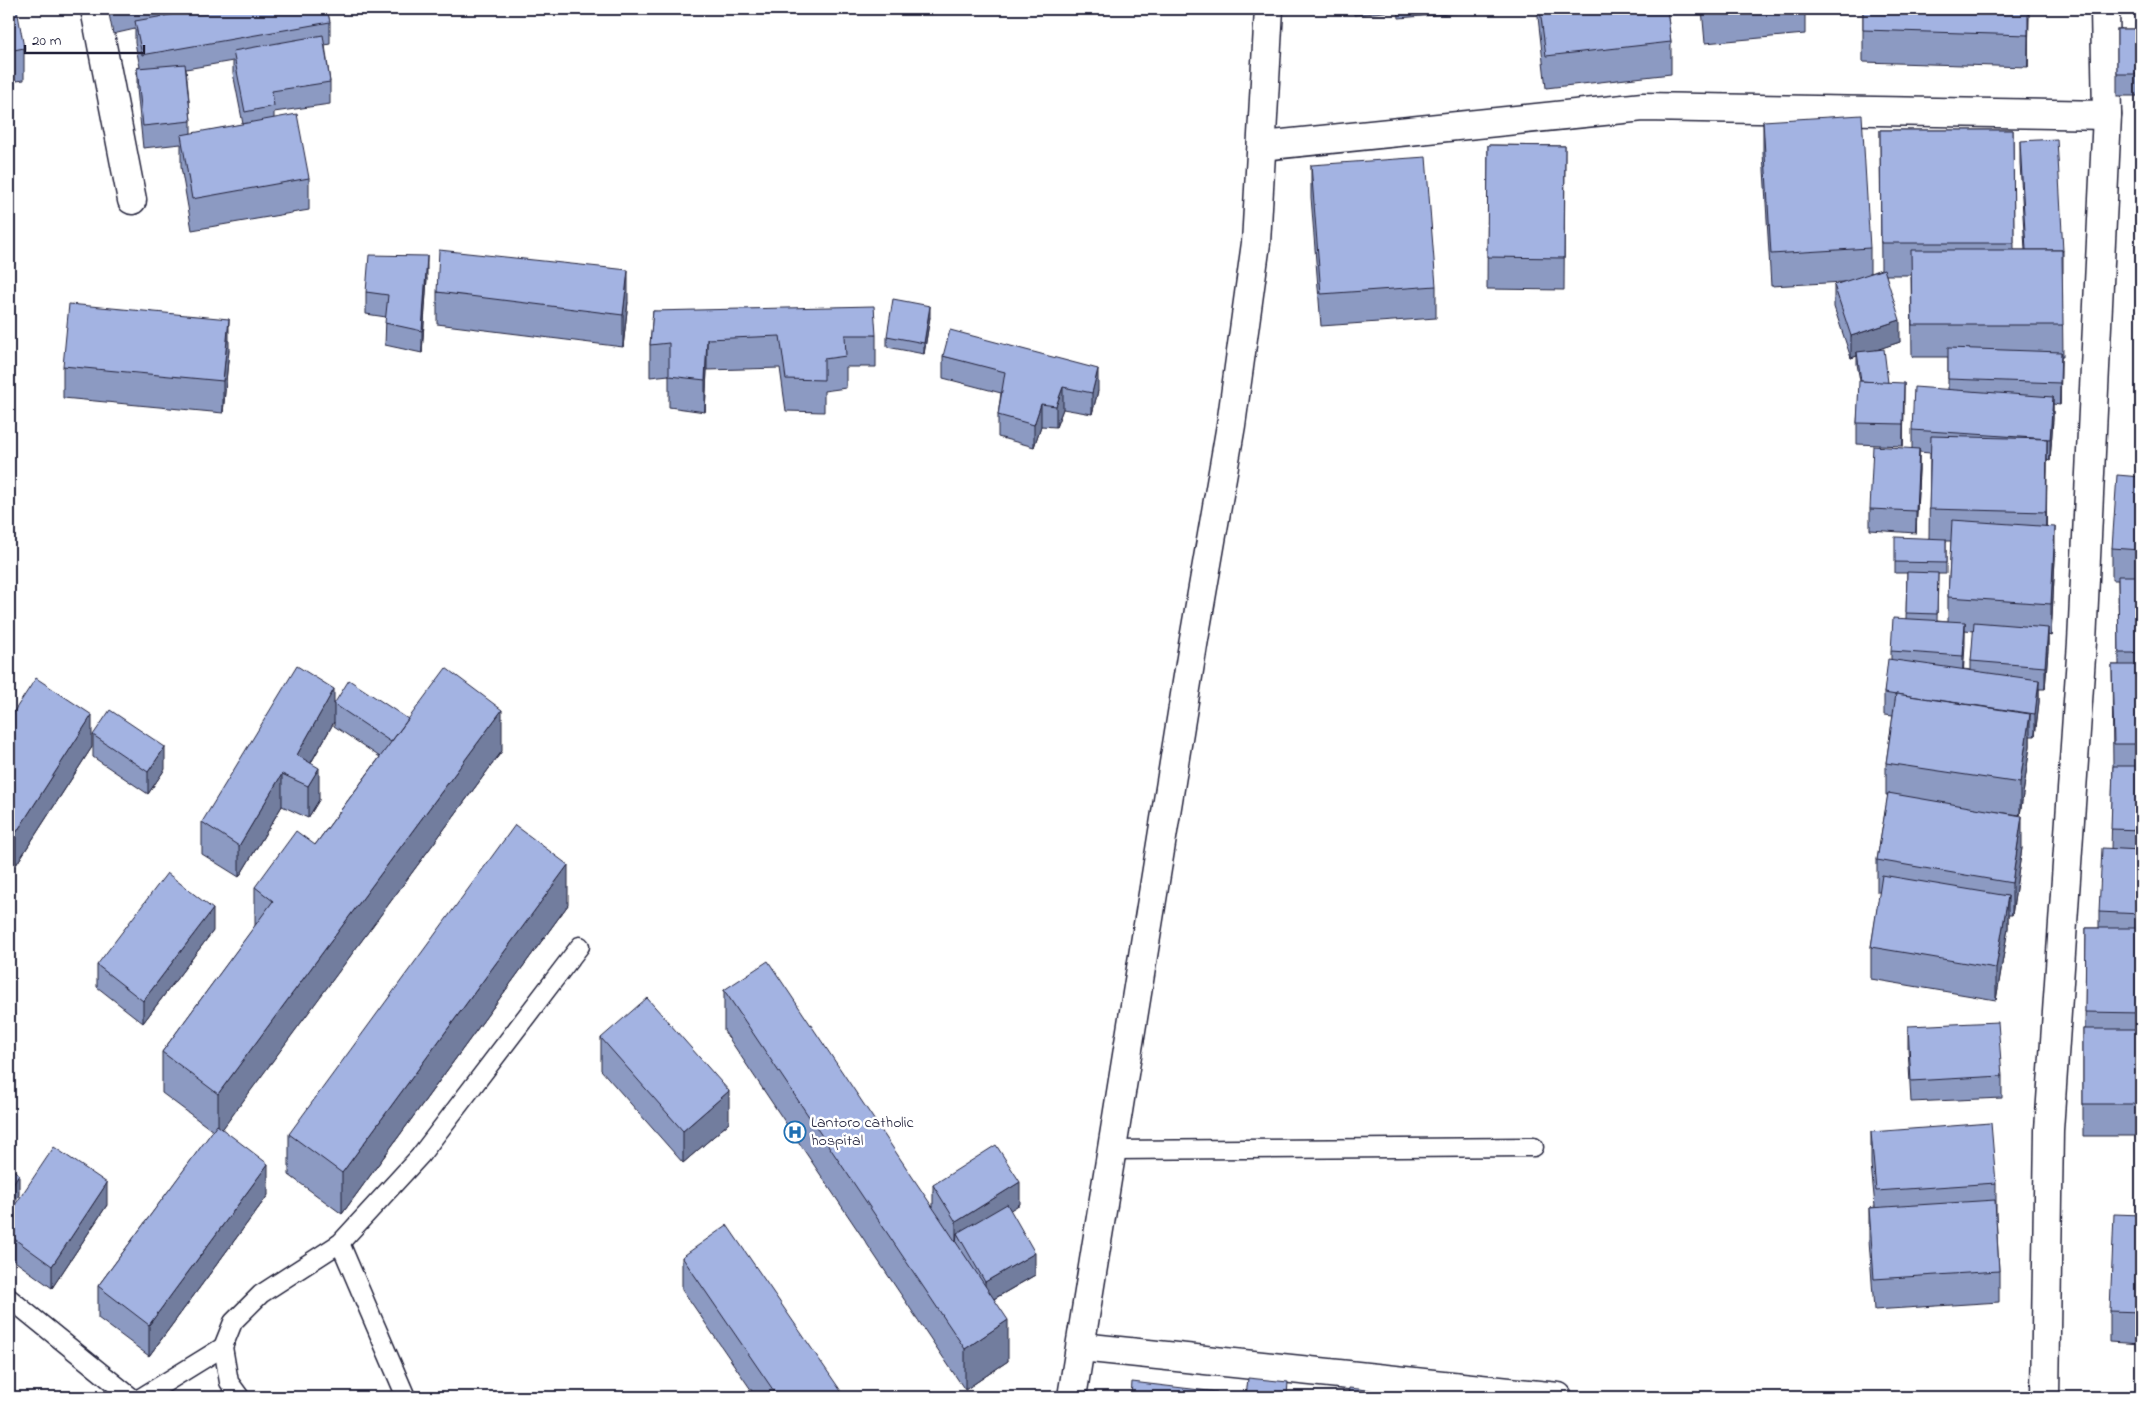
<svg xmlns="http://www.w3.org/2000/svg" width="2150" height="1406" font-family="'Indie Flower',sans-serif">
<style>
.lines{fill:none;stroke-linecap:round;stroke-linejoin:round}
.service-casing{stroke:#22223b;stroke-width:21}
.minor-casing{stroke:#22223b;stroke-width:31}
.tertiary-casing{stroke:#22223b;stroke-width:31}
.service{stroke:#fff;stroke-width:18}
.minor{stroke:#fff;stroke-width:28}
.tertiary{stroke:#fff;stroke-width:28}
.wall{fill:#8c9ac2;stroke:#22223b;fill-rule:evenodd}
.shaded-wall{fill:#727d9e;stroke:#22223b}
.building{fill:#a3b3e2;stroke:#22223b}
.labels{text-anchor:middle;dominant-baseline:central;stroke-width:5;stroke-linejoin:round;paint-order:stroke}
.poi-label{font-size:16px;fill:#22223b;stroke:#fff;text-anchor:start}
</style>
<rect width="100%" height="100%" fill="#fff"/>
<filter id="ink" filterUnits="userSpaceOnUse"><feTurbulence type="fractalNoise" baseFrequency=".02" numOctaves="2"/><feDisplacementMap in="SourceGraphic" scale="10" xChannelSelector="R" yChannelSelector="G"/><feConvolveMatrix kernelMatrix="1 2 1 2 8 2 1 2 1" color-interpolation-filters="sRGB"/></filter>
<g filter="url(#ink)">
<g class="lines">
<!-- service casing -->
<g class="service-casing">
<g id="service">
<polyline points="1113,1150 1534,1147"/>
<polyline points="340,1243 406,1397"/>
<polyline points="9,1298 131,1397"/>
<polyline points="142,1397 223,1347"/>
<polyline points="240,1397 229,1382 223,1347 233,1322 261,1294 340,1243 420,1156 580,946"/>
</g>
</g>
<!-- minor casing -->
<g class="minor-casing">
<g id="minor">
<polyline points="95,9 132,200"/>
<polyline points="1262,146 1643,107 2107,115"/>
<polyline points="1081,1347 1558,1397"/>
<polyline points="2045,1397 2049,1130 2082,642 2107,115 2105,9"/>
</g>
</g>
<!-- tertiary casing -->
<g class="tertiary-casing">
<polyline id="tertiary" points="1072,1397 1193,645 1231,425 1256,243 1269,9"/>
</g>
<!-- service -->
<use href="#service" class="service"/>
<!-- minor -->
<use href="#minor" class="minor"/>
<!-- tertiary -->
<use href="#tertiary" class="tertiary"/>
</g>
<!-- wall -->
<g class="wall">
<polygon points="9,9 24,48 24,80 9,82"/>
<path d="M108,9H186V12L191,11V9H327L330,22V44L325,45L330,82V104L274,112V119L309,178V210L192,230L181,167V144L143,148L137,89V68L140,67L135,43V29L113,34ZM233,61V73L243,124L191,134V121L186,69Z"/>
<polygon points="1353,9 1394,9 1394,11 1354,15"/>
<polygon points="1398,9 1493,9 1493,10 1399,18"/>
<polygon points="1538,9 1667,9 1671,42 1671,74 1546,88 1538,17"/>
<polygon points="1702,9 1805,9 1805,34 1705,43"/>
<polygon points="1863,9 2029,9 2028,67 1863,62"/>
<rect x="2117" y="29" width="24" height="67"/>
<path d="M1763,121L1870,248V273L1881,269L1880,130H2013L2014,250H2025L2020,163V141L2063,251V273H2062L2063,357H2061L2060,405L2053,404V419L2050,461L2047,460L2046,526L2055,559L2051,636L2048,635V650L2045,689H2039V702L2035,736H2030V746L2020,815L1983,810L2022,848L2012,915H2008V928L1996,1000L1871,979V947L1880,892H1877V860L1888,795H1886V763L1893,716L1884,715V693L1891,659V651L1906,618L1907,573H1895V562L1929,538L1930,453L1919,452V470L1916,533L1870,530V509L1912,448V430L1948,390V357H1912L1911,275H1886L1900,342L1878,349L1888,383L1904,405L1903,446L1857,444V423L1860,381L1857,364V356L1851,358L1834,307V285L1844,282L1771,286L1763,153ZM1946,541H1951L1948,597V621L1937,620L1938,574H1946ZM1965,630L1974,631L1971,661V670L1963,669Z"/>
<polygon points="1488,145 1565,146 1564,290 1487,289"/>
<polygon points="1311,165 1436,286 1436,318 1321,326 1311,197"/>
<polygon points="427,278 422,353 385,345 386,317 366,314 366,292"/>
<polygon points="437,292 628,302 623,347 437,324"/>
<polygon points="653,311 876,335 876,367 846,367 846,388 824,391 824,412 786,411 780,368 707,370 705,412 669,407 669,375 650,377 650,345"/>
<polygon points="930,317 924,354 887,347 887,336"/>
<polygon points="229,350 223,413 63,398 63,366"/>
<polygon points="943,356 1098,391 1092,414 1063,409 1056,427 1041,426 1034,447 998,437 998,415 1001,393 943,378"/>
<polygon points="2141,477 2141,1136 2083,1136 2083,1029 2085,1029 2086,928 2099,928 2099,912 2111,849 2113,766 2112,665 2119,665 2118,580 2112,580 2112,548"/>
<polygon points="334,703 408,719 502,751 222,1129 268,1195 149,1356 98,1318 98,1286 213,1131 162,1093 162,1052 255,926 255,887 315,845 380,757 334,726 334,722 311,763 319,800 308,818 282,806 239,877 202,854 202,822"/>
<polygon points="9,719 92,747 16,865 9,860"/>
<polygon points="93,735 165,769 148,794 93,757"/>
<polygon points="568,905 342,1214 289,1175 289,1134"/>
<polygon points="213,931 143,1023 97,987 97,965"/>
<polygon points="724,990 933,1207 933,1185 1020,1204 1010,1210 1035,1275 994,1299 1008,1361 965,1390 724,1031"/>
<polygon points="1908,1026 2002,1076 2002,1098 1911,1102 1908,1048"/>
<polygon points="601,1038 729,1123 683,1163 601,1070"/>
<polygon points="1871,1132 1996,1183 1996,1215 1999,1271 1999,1302 1874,1310 1869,1240 1869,1208 1875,1207 1871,1164"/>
<polygon points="107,1205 52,1288 9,1257 9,1214"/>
<polygon points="2141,1215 2141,1344 2110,1342 2110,1311"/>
<polygon points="682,1257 845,1397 756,1397 682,1289"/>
</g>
<!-- shaded-wall -->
<g class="shaded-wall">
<polygon points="2028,9 2029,9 2028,67"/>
<polygon points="427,256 427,278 422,353 422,331"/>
<polygon points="628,270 628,302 623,347 623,315"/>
<polygon points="930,306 930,317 924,354 924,343"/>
<polygon points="229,319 229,350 223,413 223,381"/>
<polygon points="1900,320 1900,342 1858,356 1857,352 1857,356 1851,358 1851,336"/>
<polygon points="707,339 707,370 705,412 705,380"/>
<polygon points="2061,352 2061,374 2060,405 2060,383"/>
<polygon points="1098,369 1098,391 1092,414 1092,393"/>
<polygon points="1904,383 1904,405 1903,446 1903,424"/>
<polygon points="1063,387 1063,409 1056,427 1056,406"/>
<polygon points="2053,397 2053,419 2050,461 2050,439"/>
<polygon points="1041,404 1041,426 1034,447 1034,425"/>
<polygon points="2047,439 2047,471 2046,543 2046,512"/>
<polygon points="1919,449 1919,470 1916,533 1916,511"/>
<polygon points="2055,527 2055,559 2051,636 2051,604"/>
<polygon points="1965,622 1965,644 1963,678 1963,656"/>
<polygon points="2048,628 2048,650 2045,689 2045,667"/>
<polygon points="2039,680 2039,702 2035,736 2035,714"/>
<polygon points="334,689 334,722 300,782 297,755"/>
<polygon points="502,710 502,751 218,1135 218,1094"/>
<polygon points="2030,714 2030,746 2020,815 2020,783"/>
<polygon points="92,715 92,747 16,865 16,833"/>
<polygon points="165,747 165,769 148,794 148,772"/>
<polygon points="319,768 319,800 308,818 308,786"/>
<polygon points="282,774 282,806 239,877 239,846"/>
<polygon points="2022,816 2022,848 2012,915 2012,883"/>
<polygon points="568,865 568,905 342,1214 342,1173"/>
<polygon points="2008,896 2008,928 1996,1000 1996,968"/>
<polygon points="213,909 213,931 143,1023 143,1001"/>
<polygon points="729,1091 729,1123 683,1163 683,1131"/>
<polygon points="268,1164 268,1195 149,1356 149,1325"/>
<polygon points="19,1174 19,1195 9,1212 9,1190"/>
<polygon points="1020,1182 1020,1204 962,1241 957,1233 956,1244 956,1222"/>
<polygon points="107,1183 107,1205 52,1288 52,1266"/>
<polygon points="1035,1253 1035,1275 985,1304 985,1282"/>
<polygon points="1008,1320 1008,1361 965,1390 965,1349"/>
</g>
<!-- building -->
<g class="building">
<polygon points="9,9 17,9 24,48 9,51"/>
<polygon points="112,9 129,9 113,12"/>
<polygon points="204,9 327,9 330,22 142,55 135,21"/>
<polygon points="1540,9 1667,9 1671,42 1546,56"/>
<polygon points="1704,9 1730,9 1705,11"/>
<polygon points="1863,9 2028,9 2028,35 1863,30"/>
<rect x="2117" y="29" width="24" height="45"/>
<polygon points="323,35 330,82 272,91 274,106 245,112 233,51"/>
<polygon points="185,64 191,121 143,126 137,68"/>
<polygon points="297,114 309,178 192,199 181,135"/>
<polygon points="1862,115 1870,248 1771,254 1763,121"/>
<polygon points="1880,130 2013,130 2014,243 1881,243"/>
<polygon points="2057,139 2063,251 2062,252 2062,250 2026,250 2020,141"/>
<polygon points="1488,145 1565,146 1564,258 1487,257"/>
<polygon points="1426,157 1436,286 1321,294 1311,165"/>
<polygon points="439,250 628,270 623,315 437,292"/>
<polygon points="1911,250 2062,250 2063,325 1912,325"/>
<polygon points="369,255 427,256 422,331 385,323 388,295 366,292"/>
<polygon points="1884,269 1900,320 1851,336 1834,285"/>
<polygon points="893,299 930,306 924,343 887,336"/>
<polygon points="69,304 229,319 223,381 63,366"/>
<polygon points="874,306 876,335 845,335 846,356 824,359 824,380 786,379 780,336 707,339 705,380 669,376 669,343 650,345 653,311"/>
<polygon points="950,330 1098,369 1092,393 1063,387 1056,406 1041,404 1034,425 998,415 1005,372 943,356"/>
<polygon points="1948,348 2061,352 2060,383 1948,379"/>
<polygon points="1884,349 1888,383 1861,381 1857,352"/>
<polygon points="1859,381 1904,383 1903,424 1857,423"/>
<polygon points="1914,387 2053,397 2050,439 1912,430"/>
<polygon points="1931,436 2047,439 2046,512 1929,509"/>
<polygon points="1873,446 1919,449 1916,511 1870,509"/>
<polygon points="2117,475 2141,477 2141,550 2112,548"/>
<polygon points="1952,520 2055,527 2051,604 1948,597"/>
<polygon points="1895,537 1946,539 1946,563 1895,562"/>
<polygon points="1907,572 1938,573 1937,614 1906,613"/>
<polygon points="2118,576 2141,576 2141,653 2119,653"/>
<polygon points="1893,618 1965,622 1963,656 1891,651"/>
<polygon points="1974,622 2048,628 2045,667 1971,661"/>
<polygon points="1888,659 2039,680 2035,714 1896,694 1896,695 1884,693"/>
<polygon points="2112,665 2141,665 2141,744 2114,744"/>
<polygon points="297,666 334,689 297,755 319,768 308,786 282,774 239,846 202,822"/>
<polygon points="446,668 502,710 218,1094 162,1052 273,901 255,887 296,831 315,845"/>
<polygon points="36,678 92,715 16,833 9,828 9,719"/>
<polygon points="349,680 408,719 391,742 334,704"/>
<polygon points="1896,694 2030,714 2020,783 1886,763"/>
<polygon points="110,710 165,747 148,772 93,735"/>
<polygon points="2113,766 2141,766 2141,830 2111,829"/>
<polygon points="1888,793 2022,816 2012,883 1877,860"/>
<polygon points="515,825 568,865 342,1173 289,1134"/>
<polygon points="2102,848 2141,850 2141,914 2099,912"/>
<polygon points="167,873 213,909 143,1001 97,965"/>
<polygon points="1882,875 2008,896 1996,968 1871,947"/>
<polygon points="2086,928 2141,928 2141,1013 2085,1012"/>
<polygon points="768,961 1008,1320 965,1349 724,990"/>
<polygon points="647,998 729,1091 683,1131 601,1038"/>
<polygon points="1998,1022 2002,1076 1911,1081 1908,1026"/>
<rect x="2083" y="1029" width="58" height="75"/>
<polygon points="1991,1123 1996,1183 1876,1191 1871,1132"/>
<polygon points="217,1125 268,1164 149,1325 98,1286"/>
<polygon points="996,1145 1020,1182 956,1222 933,1185"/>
<polygon points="54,1147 107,1183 52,1266 9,1235 9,1214"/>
<polygon points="9,1167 19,1174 9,1190"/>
<polygon points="1995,1200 1999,1271 1874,1279 1869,1208"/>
<polygon points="1007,1204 1035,1253 985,1282 957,1233"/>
<polygon points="2114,1214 2141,1215 2141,1312 2110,1311"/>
<polygon points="727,1225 845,1397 778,1397 682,1257"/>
<polygon points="1248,1378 1288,1382 1287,1397 1246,1397"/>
<polygon points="1132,1382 1217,1392 1217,1397 1131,1397"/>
<polygon points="1349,1388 1425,1396 1425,1397 1348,1397"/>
</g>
</g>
<!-- icons -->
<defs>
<g id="hospital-ring" transform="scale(1.125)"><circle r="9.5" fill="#fff" stroke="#1f6fb2" stroke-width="1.5"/><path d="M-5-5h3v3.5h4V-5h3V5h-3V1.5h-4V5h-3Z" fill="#1f6fb2"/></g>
</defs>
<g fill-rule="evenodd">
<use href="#hospital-ring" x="795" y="1132"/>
</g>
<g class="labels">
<!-- poi labels -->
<g class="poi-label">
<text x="811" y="1123">Lantoro catholic<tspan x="811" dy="18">hospital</tspan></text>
</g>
</g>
<!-- margin -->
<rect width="2150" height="1406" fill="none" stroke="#fff" stroke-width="30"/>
<rect x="15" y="15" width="2120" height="1376" fill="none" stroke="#22223b" stroke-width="2" filter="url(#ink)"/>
<!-- scale -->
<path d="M25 45v8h119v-8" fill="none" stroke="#22223b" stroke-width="2.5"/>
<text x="32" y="45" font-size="15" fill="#22223b" stroke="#ffffff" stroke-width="4" paint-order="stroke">20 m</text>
</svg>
